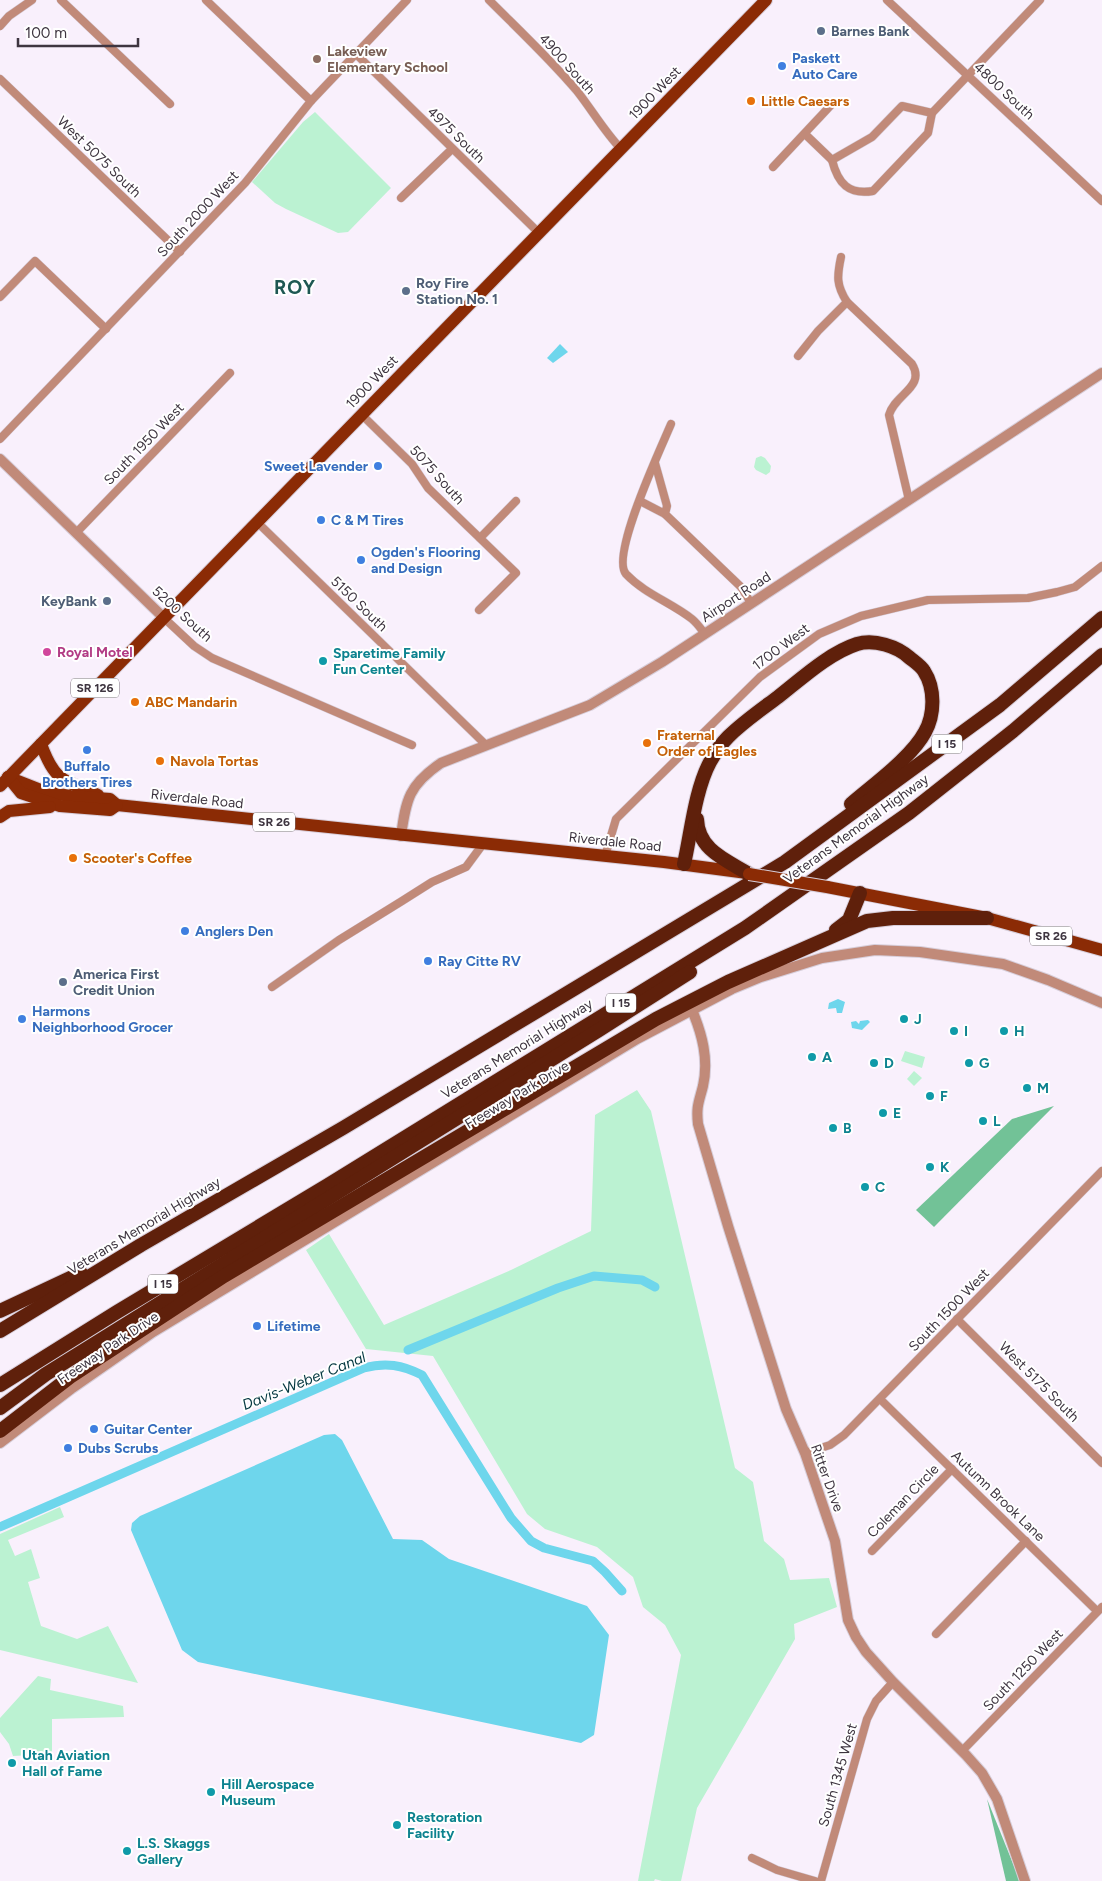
<svg xmlns="http://www.w3.org/2000/svg" width="1102" height="1881" font-family="Figtree,sans-serif">
<style>
.green{fill:#bbf2d2}
.forest{fill:#72c297}
.water{fill:#6ed6ec}
.lines{fill:none;stroke-linecap:round;stroke-linejoin:round}
.canal{stroke:#6ed6ec;stroke-width:9}
.minor-casing{stroke:#d7ceda;stroke-width:9}
.tertiary-casing{stroke:#d7ceda;stroke-width:12}
.primary-casing{stroke:#d7ceda;stroke-width:14}
.motorway-casing{stroke:#d7ceda;stroke-width:16}
.minor{stroke:#c18a79;stroke-width:8}
.tertiary{stroke:#c18a79;stroke-width:10}
.primary{stroke:#8b2b05;stroke-width:12}
.motorway{stroke:#5f200b;stroke-width:14}
.primary-bridge-casing{stroke:#d7ceda;stroke-width:14;stroke-linecap:butt}
.primary-bridge{stroke:#8b2b05;stroke-width:12}
.service-dot{fill:#5c6f8a;stroke:#fff;stroke-width:2}
.education-dot{fill:#8d6e63;stroke:#fff;stroke-width:2}
.shop-dot{fill:#3f7fe0;stroke:#fff;stroke-width:2}
.food-dot{fill:#e8710a;stroke:#fff;stroke-width:2}
.hotel-dot{fill:#d1479c;stroke:#fff;stroke-width:2}
.culture-dot{fill:#0f9aa8;stroke:#fff;stroke-width:2}
.labels{text-anchor:middle;dominant-baseline:central;stroke-width:4;stroke-linejoin:round;paint-order:stroke}
.shield{fill:#fff;stroke:#787279;stroke-width:1}
.shield-label{font-size:12px;font-weight:bold;fill:#3e3540}
.service-label{font-size:14px;font-weight:bold;fill:#4e5e75;stroke:#fff;text-anchor:start}
.education-label{font-size:14px;font-weight:bold;fill:#785e54;stroke:#fff;text-anchor:start}
.shop-label{font-size:14px;font-weight:bold;fill:#366cbe;stroke:#fff;text-anchor:start}
.street-label{font-size:14px;fill:#3e3540;stroke:#fff}
.food-label{font-size:14px;font-weight:bold;fill:#c56008;stroke:#fff;text-anchor:start}
.hotel-label{font-size:14px;font-weight:bold;fill:#b23c85;stroke:#fff;text-anchor:start}
.culture-label{font-size:14px;font-weight:bold;fill:#0d838f;stroke:#fff;text-anchor:start}
.water-label{font-size:15px;font-style:italic;fill:#063942;stroke:#fff}
.district-label{font-size:19px;font-weight:bold;letter-spacing:1px;fill:#1e5853;stroke:#fff}
</style>
<rect width="100%" height="100%" fill="#f9f0fc"/>
<!-- green -->
<g class="green">
<polygon points="315,112 391,188 348,232 338,233 286,209 275,203 252,182 303,122"/>
<polygon points="761,456 765,458 771,466 770,472 766,475 756,470 754,467 756,458"/>
<polygon points="905,1051 925,1057 922,1068 901,1061"/>
<polygon points="914,1071 922,1078 914,1086 907,1079"/>
<polygon points="637,1090 651,1111 735,1468 753,1482 764,1541 784,1559 790,1580 829,1578 837,1607 794,1624 795,1639 697,1808 681,1881 662,1881 655,1879 654,1881 638,1881 681,1655 665,1625 643,1607 633,1577 597,1547 545,1529 527,1514 433,1356 366,1349 306,1250 329,1234 384,1325 511,1270 591,1231 595,1115"/>
<polygon points="60,1507 64,1517 8,1540 15,1556 31,1549 40,1578 28,1582 41,1626 77,1639 108,1626 138,1683 0,1650 0,1534"/>
<polygon points="38,1676 51,1679 50,1690 123,1706 124,1717 52,1719 52,1754 13,1756 9,1744 0,1732 0,1718"/>
</g>
<!-- forest -->
<g class="forest">
<polygon points="1054,1106 934,1227 916,1210 1012,1119"/>
<polygon points="987,1799 1020,1881 1006,1881"/>
</g>
<!-- water -->
<g class="water">
<polygon points="560,344 568,352 553,363 547,358"/>
<polygon points="838,999 845,1002 842,1013 837,1013 836,1008 828,1009 829,1003"/>
<polygon points="868,1020 870,1022 862,1030 852,1028 851,1022 856,1021 859,1024 860,1021"/>
<polygon points="335,1434 342,1440 393,1539 422,1540 449,1559 587,1606 609,1635 594,1735 581,1743 198,1662 182,1650 131,1530 132,1523 140,1516 324,1435"/>
</g>
<g class="lines">
<!-- canal -->
<g class="canal">
<polyline points="408,1350 558,1288 594,1276 642,1280 655,1287"/>
<path d="M0,1527L364,1368C386,1362 402,1365 422,1375L511,1518L531,1541L544,1548L593,1561L605,1572L622,1591"/>
</g>
<!-- minor casing -->
<g class="minor-casing">
<g id="minor">
<polyline points="61,0 170,104"/>
<polyline points="206,0 311,101"/>
<path d="M489,0C519,30 550,59 577,91C592,110 604,131 621,149"/>
<polyline points="887,0 1102,201"/>
<polyline points="0,26 9,16 32,0"/>
<polyline points="356,54 539,233"/>
<polyline points="0,79 180,252"/>
<path d="M902,106L932,113L928,133L873,191C849,195 838,184 832,160L872,137Z"/>
<polyline points="932,113 1040,0"/>
<polyline points="805,134 832,160"/>
<polyline points="773,167 832,104"/>
<polyline points="401,198 452,149"/>
<path d="M841,257C837,276 836,285 847,302L912,364C926,387 895,394 889,415L909,500"/>
<polyline points="0,297 35,261 106,329"/>
<polyline points="798,356 818,331 847,302"/>
<polyline points="362,415 412,464 428,488 516,573 479,610"/>
<path d="M671,424C661,448 610,556 626,574C645,594 672,603 692,619C697,623 701,629 705,634"/>
<polyline points="0,439 245,183 311,101 407,0"/>
<polyline points="655,463 667,506 665,514 741,587 751,603"/>
<polyline points="640,501 665,514"/>
<polyline points="257,522 486,745"/>
<polyline points="76,533 230,373"/>
<polyline points="480,538 516,501"/>
<polyline points="164,618 194,646 212,658 412,745"/>
<polyline points="605,856 616,819 760,677 819,634 861,616 928,600 1028,598 1057,592 1075,587 1102,566"/>
<polyline points="272,987 339,940 402,901 432,882 466,867 483,844"/>
<polyline points="957,1319 1102,1463"/>
<polyline points="880,1399 1097,1611"/>
<polyline points="805,1453 830,1445 844,1435 1102,1171"/>
<polyline points="872,1551 952,1469"/>
<polyline points="936,1634 1026,1541"/>
<polyline points="962,1751 1102,1607"/>
<polyline points="752,1858 777,1870 815,1881"/>
<polyline points="821,1881 867,1719 876,1701 893,1682"/>
</g>
</g>
<!-- tertiary casing -->
<g class="tertiary-casing">
<g id="tertiary">
<polyline points="0,459 164,618"/>
<path d="M401,836C406,799 409,785 441,763L590,705L662,662L1102,373"/>
<path d="M692,1010C702,1034 709,1059 703,1086C699,1102 696,1106 698,1124L728,1226L786,1409L805,1453L835,1541L848,1620L856,1637L866,1652L893,1682L966,1755L982,1773L997,1799L1025,1881"/>
<polyline points="0,1443 71,1389 153,1332 637,1039 732,989 761,977 822,958 875,950 920,952 1003,964 1048,980 1102,1003"/>
</g>
</g>
<!-- primary casing -->
<g class="primary-casing">
<g id="primary">
<path d="M41,744C55,782 63,780 98,795"/>
<polyline points="8,777 46,792 70,796 110,799 117,805 664,862 747,873"/>
<polyline points="8,777 21,793 60,806 110,810 117,805"/>
<polyline points="0,786 766,0"/>
<polyline points="0,817 9,811 50,807"/>
<polyline points="827,887 987,918 1102,950"/>
</g>
</g>
<!-- motorway casing -->
<g class="motorway-casing">
<g id="motorway">
<path d="M697,819C698,850 726,860 749,874"/>
<path d="M684,864C691,833 695,790 710,762C715,753 721,744 728,737C743,722 762,709 778,697C801,679 829,653 857,644C874,639 897,646 910,658C915,662 921,666 924,671C935,688 935,714 925,732C911,758 874,784 851,804"/>
<polyline points="836,930 849,920 860,893"/>
<polyline points="0,1311 81,1273"/>
<polyline points="0,1331 141,1245 343,1128 785,862 1000,705 1102,618"/>
<polyline points="0,1385 117,1312 328,1185 745,928 909,813 1013,731 1102,655"/>
<polyline points="0,1408 46,1374 599,1030 690,972"/>
<polyline points="0,1431 70,1377 224,1276 656,1019 728,982 867,921 893,918 987,918"/>
</g>
</g>
<!-- minor -->
<use href="#minor" class="minor"/>
<!-- tertiary -->
<use href="#tertiary" class="tertiary"/>
<!-- primary -->
<use href="#primary" class="primary"/>
<!-- motorway -->
<use href="#motorway" class="motorway"/>
<!-- primary-bridge casing -->
<g class="primary-bridge-casing">
<polyline id="primary-bridge" points="749,874 827,887"/>
</g>
<!-- primary-bridge -->
<use href="#primary-bridge" class="primary-bridge"/>
</g>
<!-- markers -->
<g class="service-dot">
<circle cx="821" cy="31" r="5"/>
<circle cx="406" cy="291" r="5"/>
<circle cx="107" cy="601" r="5"/>
<circle cx="63" cy="982" r="5"/>
</g>
<circle class="education-dot" cx="317" cy="59" r="5"/>
<g class="shop-dot">
<circle cx="782" cy="66" r="5"/>
<circle cx="378" cy="466" r="5"/>
<circle cx="321" cy="520" r="5"/>
<circle cx="361" cy="560" r="5"/>
<circle cx="87" cy="750" r="5"/>
<circle cx="185" cy="931" r="5"/>
<circle cx="428" cy="961" r="5"/>
<circle cx="22" cy="1019" r="5"/>
<circle cx="257" cy="1326" r="5"/>
<circle cx="94" cy="1429" r="5"/>
<circle cx="68" cy="1448" r="5"/>
</g>
<g class="food-dot">
<circle cx="751" cy="101" r="5"/>
<circle cx="135" cy="702" r="5"/>
<circle cx="647" cy="743" r="5"/>
<circle cx="160" cy="761" r="5"/>
<circle cx="73" cy="858" r="5"/>
</g>
<circle class="hotel-dot" cx="47" cy="652" r="5"/>
<g class="culture-dot">
<circle cx="323" cy="661" r="5"/>
<circle cx="904" cy="1019" r="5"/>
<circle cx="954" cy="1031" r="5"/>
<circle cx="1004" cy="1031" r="5"/>
<circle cx="812" cy="1057" r="5"/>
<circle cx="874" cy="1063" r="5"/>
<circle cx="969" cy="1063" r="5"/>
<circle cx="1027" cy="1088" r="5"/>
<circle cx="930" cy="1096" r="5"/>
<circle cx="883" cy="1113" r="5"/>
<circle cx="983" cy="1121" r="5"/>
<circle cx="833" cy="1128" r="5"/>
<circle cx="930" cy="1167" r="5"/>
<circle cx="865" cy="1187" r="5"/>
<circle cx="12" cy="1763" r="5"/>
<circle cx="211" cy="1792" r="5"/>
<circle cx="397" cy="1825" r="5"/>
<circle cx="127" cy="1851" r="5"/>
</g>
<g class="labels">
<!-- shield labels -->
<g class="shield">
<rect x="71" y="678.5" width="48" height="19" rx="4"/>
<rect x="932" y="734.5" width="30" height="19" rx="4"/>
<rect x="253" y="812.5" width="42" height="19" rx="4"/>
<rect x="1030" y="926.5" width="42" height="19" rx="4"/>
<rect x="606" y="993.5" width="30" height="19" rx="4"/>
<rect x="148" y="1274.5" width="30" height="19" rx="4"/>
</g>
<g class="shield-label">
<text x="95" y="688">SR 126</text>
<text x="947" y="744">I 15</text>
<text x="274" y="822">SR 26</text>
<text x="1051" y="936">SR 26</text>
<text x="621" y="1003">I 15</text>
<text x="163" y="1284">I 15</text>
</g>
<!-- service labels -->
<g class="service-label">
<text x="831" y="31">Barnes Bank</text>
<text x="416" y="283">Roy Fire<tspan x="416" dy="16">Station No. 1</tspan></text>
<text x="97" y="601" text-anchor="end">KeyBank</text>
<text x="73" y="974">America First<tspan x="73" dy="16">Credit Union</tspan></text>
</g>
<!-- education labels -->
<g class="education-label">
<text x="327" y="51">Lakeview<tspan x="327" dy="16">Elementary School</tspan></text>
</g>
<!-- shop labels -->
<g class="shop-label">
<text x="792" y="58">Paskett<tspan x="792" dy="16">Auto Care</tspan></text>
<text x="368" y="466" text-anchor="end">Sweet Lavender</text>
<text x="331" y="520">C &amp; M Tires</text>
<text x="371" y="552">Ogden's Flooring<tspan x="371" dy="16">and Design</tspan></text>
<text x="87" y="766" text-anchor="middle">Buffalo<tspan x="87" dy="16">Brothers Tires</tspan></text>
<text x="195" y="931">Anglers Den</text>
<text x="438" y="961">Ray Citte RV</text>
<text x="32" y="1011">Harmons<tspan x="32" dy="16">Neighborhood Grocer</tspan></text>
<text x="267" y="1326">Lifetime</text>
<text x="104" y="1429">Guitar Center</text>
<text x="78" y="1448">Dubs Scrubs</text>
</g>
<!-- street labels -->
<g class="street-label">
<text transform="translate(567 64) rotate(48)">4900 South</text>
<text transform="translate(1004 91) rotate(43)">4800 South</text>
<text transform="translate(655 93) rotate(-46)">1900 West</text>
<text transform="translate(456 135) rotate(44)">4975 South</text>
<text transform="translate(99 157) rotate(44)">West 5075 South</text>
<text transform="translate(198 214) rotate(-47)">South 2000 West</text>
<text transform="translate(372 382) rotate(-46)">1900 West</text>
<text transform="translate(144 444) rotate(-46)">South 1950 West</text>
<text transform="translate(437 475) rotate(48)">5075 South</text>
<text transform="translate(736 597) rotate(-33)">Airport Road</text>
<text transform="translate(359 604) rotate(44)">5150 South</text>
<text transform="translate(182 614) rotate(42)">5200 South</text>
<text transform="translate(781 647) rotate(-37)">1700 West</text>
<text transform="translate(197 799) rotate(6)">Riverdale Road</text>
<text transform="translate(856 829) rotate(-36)">Veterans Memorial Highway</text>
<text transform="translate(615 842) rotate(6)">Riverdale Road</text>
<text transform="translate(517 1049) rotate(-32)">Veterans Memorial Highway</text>
<text transform="translate(517 1095) rotate(-31)">Freeway Park Drive</text>
<text transform="translate(144 1226) rotate(-31)">Veterans Memorial Highway</text>
<text transform="translate(949 1310) rotate(-46)">South 1500 West</text>
<text transform="translate(108 1348) rotate(-34)">Freeway Park Drive</text>
<text transform="translate(1039 1382) rotate(45)">West 5175 South</text>
<text transform="translate(827 1478) rotate(70)">Ritter Drive</text>
<text transform="translate(998 1496) rotate(44)">Autumn Brook Lane</text>
<text transform="translate(903 1501) rotate(-46)">Coleman Circle</text>
<text transform="translate(1023 1670) rotate(-46)">South 1250 West</text>
<text transform="translate(838 1775) rotate(-74)">South 1345 West</text>
</g>
<!-- food labels -->
<g class="food-label">
<text x="761" y="101">Little Caesars</text>
<text x="145" y="702">ABC Mandarin</text>
<text x="657" y="735">Fraternal<tspan x="657" dy="16">Order of Eagles</tspan></text>
<text x="170" y="761">Navola Tortas</text>
<text x="83" y="858">Scooter's Coffee</text>
</g>
<!-- hotel labels -->
<g class="hotel-label">
<text x="57" y="652">Royal Motel</text>
</g>
<!-- culture labels -->
<g class="culture-label">
<text x="333" y="653">Sparetime Family<tspan x="333" dy="16">Fun Center</tspan></text>
<text x="914" y="1019">J</text>
<text x="964" y="1031">I</text>
<text x="1014" y="1031">H</text>
<text x="822" y="1057">A</text>
<text x="884" y="1063">D</text>
<text x="979" y="1063">G</text>
<text x="1037" y="1088">M</text>
<text x="940" y="1096">F</text>
<text x="893" y="1113">E</text>
<text x="993" y="1121">L</text>
<text x="843" y="1128">B</text>
<text x="940" y="1167">K</text>
<text x="875" y="1187">C</text>
<text x="22" y="1755">Utah Aviation<tspan x="22" dy="16">Hall of Fame</tspan></text>
<text x="221" y="1784">Hill Aerospace<tspan x="221" dy="16">Museum</tspan></text>
<text x="407" y="1817">Restoration<tspan x="407" dy="16">Facility</tspan></text>
<text x="137" y="1843">L.S. Skaggs<tspan x="137" dy="16">Gallery</tspan></text>
</g>
<!-- water labels -->
<g class="water-label">
<text transform="translate(304 1381) rotate(-22)">Davis-Weber Canal</text>
</g>
<!-- district labels -->
<g class="district-label">
<text x="295" y="287">ROY</text>
</g>
</g>
<!-- scale -->
<path d="M18 38v8h120v-8" fill="none" stroke="#3e3540" stroke-width="2.5"/>
<text x="25" y="38" font-size="15" fill="#3e3540" stroke="#ffffff" stroke-width="4" paint-order="stroke">100 m</text>
</svg>
